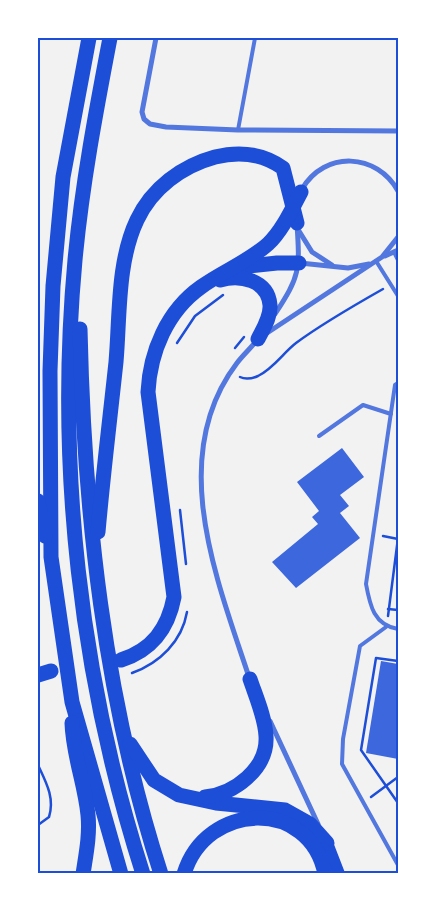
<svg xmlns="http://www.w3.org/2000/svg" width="436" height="911" font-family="'DejaVu Sans',sans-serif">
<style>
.building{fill:#3d67dc}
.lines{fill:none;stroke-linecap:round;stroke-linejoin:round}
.path{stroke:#1d4ed8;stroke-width:2.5}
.service{stroke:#5277de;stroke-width:4}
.minor{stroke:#5277de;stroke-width:5}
.primary{stroke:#1d4ed8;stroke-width:12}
.motorway{stroke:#1d4ed8;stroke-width:15}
.neatline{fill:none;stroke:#1d4ed8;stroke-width:2}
</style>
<rect width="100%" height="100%" fill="#f2f2f2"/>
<!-- building -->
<g class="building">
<polygon points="342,448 364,477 340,495 349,506 340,513 360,538 296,588 272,562 318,524 312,517 319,511 297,482"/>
<polygon points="381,661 398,664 398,759 366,753"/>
</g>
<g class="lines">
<!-- path -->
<g class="path">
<polyline points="177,343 195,316 223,295"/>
<polyline points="235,348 244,337"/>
<path d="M240,377C246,380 251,379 258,376C274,368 283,353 296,343C323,323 353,306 383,289"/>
<polyline points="180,510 186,564"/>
<polyline points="383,536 398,539"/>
<polyline points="388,609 398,610"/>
<polyline points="388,616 398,538"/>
<polyline points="398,661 376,658 361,750 398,803"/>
<path d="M132,673C160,663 182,641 187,612"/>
<path d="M38,765C46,782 55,798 49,817L38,825"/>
<polyline points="371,797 398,777"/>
</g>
<!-- service -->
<g class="service">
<polyline points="238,130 255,38"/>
<polyline points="394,252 398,260"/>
<polyline points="376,261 398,296"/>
<path d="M398,383L395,385L366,584C370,606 374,625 398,629"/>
<polyline points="319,436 363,405 391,414"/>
<polyline points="386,627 360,646 343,739 342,764 398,865"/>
</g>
<!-- minor -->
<g class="minor">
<polyline points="156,38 142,112 144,119 150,124 166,127 238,130 398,131"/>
<path d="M302,189C325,150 377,153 398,191"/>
<polyline points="299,231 312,252 332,265"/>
<polyline points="385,256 398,250"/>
<polyline points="300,263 348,268 369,264"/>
<path d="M275,314C300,276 300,270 297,224"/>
<polyline points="267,333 382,257 398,237"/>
<path d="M249,677C217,580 166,456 237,363C243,355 251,348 257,340"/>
<polyline points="270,721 318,824"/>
</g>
<!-- primary -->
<polyline class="primary" points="327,843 339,874"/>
<!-- motorway -->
<g class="motorway">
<polyline points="89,38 63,177 53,286 50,371 51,557 72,702 121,874"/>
<path d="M110,38C96,111 82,185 75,260C56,466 80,677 143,874"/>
<polyline points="240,267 277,263 299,263"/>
<path d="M220,280C240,274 268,280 270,305C271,317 263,329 258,339"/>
<path d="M80,329C84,512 104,698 161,874"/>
<polyline points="38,501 45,536"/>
<path d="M98,532C103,475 110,418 116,362C120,316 117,262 137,220C152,188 182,166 215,157C239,151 262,153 283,168L297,223"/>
<path d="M121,660C152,650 168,629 174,597L148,392C150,352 167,311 201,287C223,271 248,262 268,244C282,231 292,209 301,192"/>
<polyline points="38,675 51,671"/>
<path d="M72,723C73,755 85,784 88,815C90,835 86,854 83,874"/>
<polyline points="130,744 154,780 179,795 216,803 285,810 310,824 327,843"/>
<path d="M205,797C234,794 268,769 266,736C265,717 256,697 250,679"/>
<path d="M184,874C206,801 310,798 325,874"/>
</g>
</g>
<!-- border -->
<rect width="436" height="911" fill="none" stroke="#ffffff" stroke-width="78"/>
<rect x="39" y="39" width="358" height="833" class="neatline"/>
</svg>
